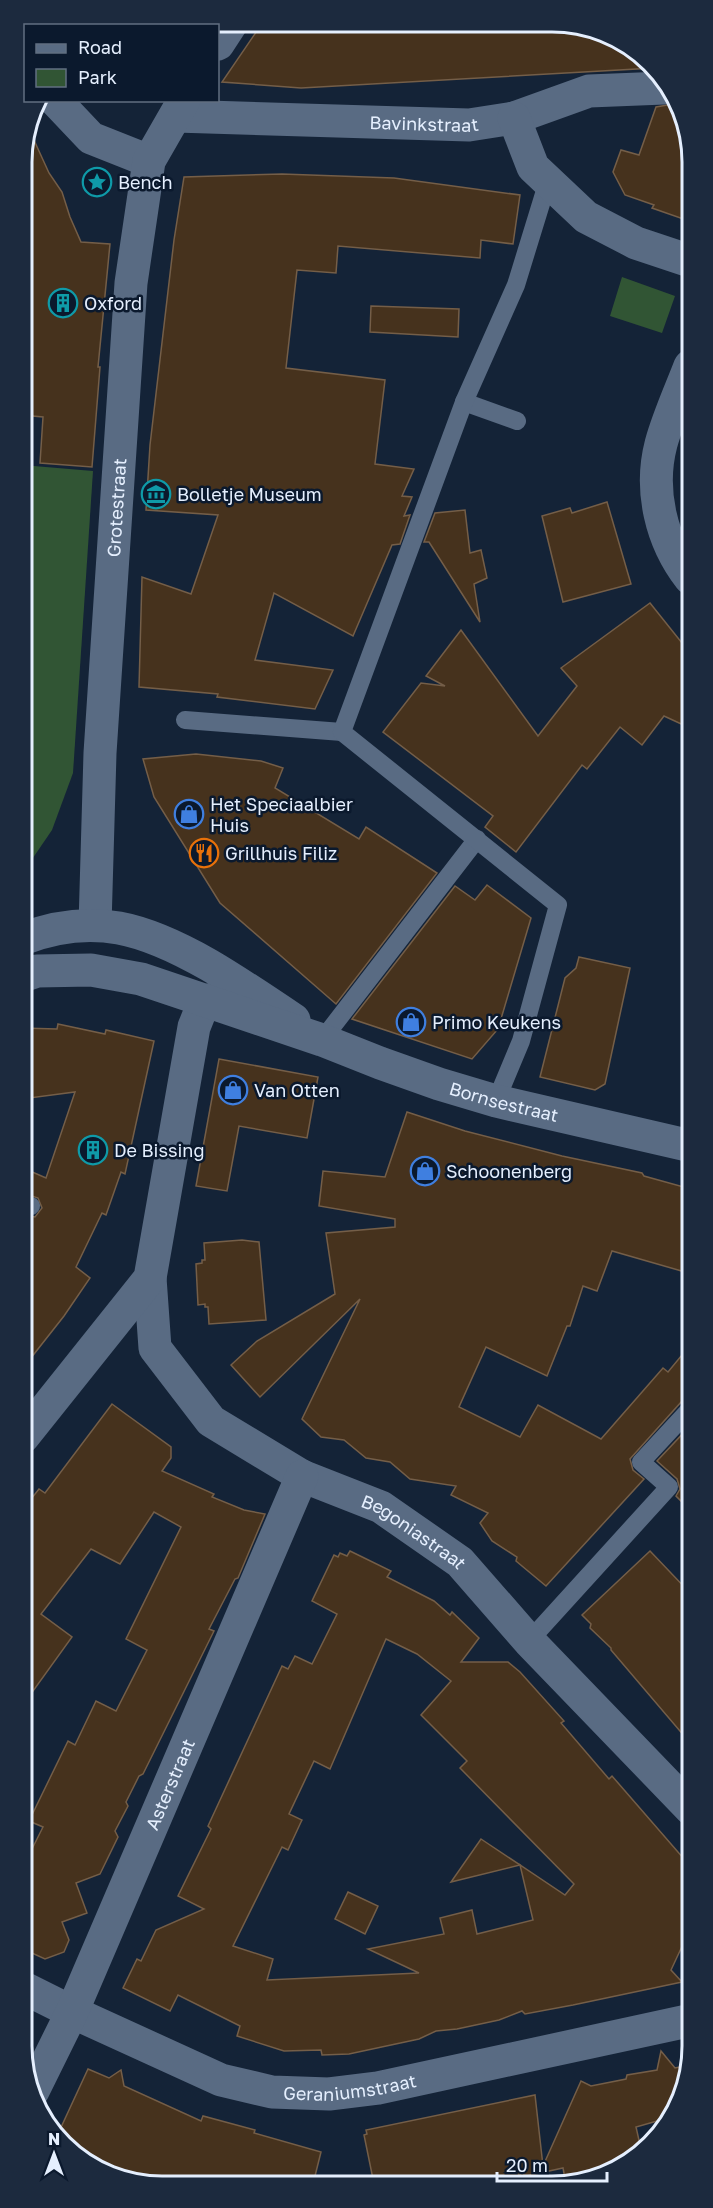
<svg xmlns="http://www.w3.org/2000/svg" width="713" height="2208" font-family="'Golos Text',sans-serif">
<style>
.green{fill:#315534}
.building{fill:#46321d;stroke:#745e48;stroke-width:1.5;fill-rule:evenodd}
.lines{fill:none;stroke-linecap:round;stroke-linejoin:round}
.lane{stroke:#596b83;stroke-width:18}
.street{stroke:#596b83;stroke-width:33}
.secondary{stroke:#596b83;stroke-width:33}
.labels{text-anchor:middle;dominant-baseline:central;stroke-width:5;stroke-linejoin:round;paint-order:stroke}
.street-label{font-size:18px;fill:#e5effe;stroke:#0b192d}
.poi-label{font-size:18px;fill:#e5effe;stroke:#0b192d;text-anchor:start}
.rim{fill:none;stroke:#e5effe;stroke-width:3}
</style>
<rect width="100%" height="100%" fill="#142337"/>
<!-- green -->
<g class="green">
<polygon points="622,277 675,296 662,333 610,316"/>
<polygon points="22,465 93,471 73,773 52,830 22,874"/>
</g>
<!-- building -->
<g class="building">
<polygon points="263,22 558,24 558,27 583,26 651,62 654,68 301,88 222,82"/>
<polygon points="673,104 689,134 689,221 652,208 654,205 625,195 613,172 621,150 639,155 656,107"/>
<polygon points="28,127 49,173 62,192 70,217 81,242 110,244 98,367 100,367 92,467 40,463 43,417 22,415 21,152"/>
<polygon points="282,174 394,178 520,195 513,244 481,240 480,258 338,246 336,273 297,270 286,368 385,380 375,464 414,469 402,496 412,497 404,516 410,515 400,544 392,545 353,636 274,593 255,660 333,670 315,709 217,697 218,694 139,687 142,577 191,594 218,515 146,510 150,445 174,240 184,177"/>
<polygon points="371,306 459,309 458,337 370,332"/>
<polygon points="607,502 631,584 563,602 542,516 570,508 572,513"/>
<polygon points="465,510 470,553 481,550 487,578 474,584 480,622 429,542 424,542 435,513"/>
<polygon points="650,603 690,653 690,728 664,716 642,745 620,727 587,769 582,765 516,852 485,827 493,816 383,732 421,683 445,686 426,676 461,630 538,736 577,686 561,668"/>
<polygon points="196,754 261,761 283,768 275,788 359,839 366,827 437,873 336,1004 220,903 154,797 143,759"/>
<polygon points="487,885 531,918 498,1029 472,1059 352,1019 455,886 475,900"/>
<polygon points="579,957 630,968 605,1084 595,1090 540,1077 565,978 576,968"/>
<polygon points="58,1024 105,1034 106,1030 154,1041 125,1174 121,1172 106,1215 102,1213 76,1267 90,1278 64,1316 23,1368 23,1215 35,1217 42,1208 38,1198 23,1193 23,1168 46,1178 75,1092 22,1099 22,1028 57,1029"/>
<polygon points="219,1059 318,1077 307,1138 239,1126 227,1191 196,1186"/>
<polygon points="407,1112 465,1131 562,1156 642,1173 644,1176 691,1189 691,1272 686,1270 685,1272 612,1251 597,1291 583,1286 570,1326 567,1326 547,1376 486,1347 459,1407 520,1437 538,1405 601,1439 663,1368 668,1372 691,1344 691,1397 683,1400 630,1459 633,1470 644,1479 546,1586 516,1561 517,1557 492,1541 480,1523 488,1513 451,1495 456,1486 410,1479 390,1462 366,1458 344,1440 321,1437 302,1419 360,1299 260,1397 231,1365 257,1341 335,1294 326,1233 395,1227 395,1219 319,1206 323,1171 385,1177"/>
<polygon points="242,1240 259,1242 266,1320 209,1324 208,1307 205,1307 205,1304 198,1305 196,1264 202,1263 202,1260 205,1260 204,1243"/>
<polygon points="112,1404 171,1447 171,1458 162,1471 214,1494 212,1497 244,1510 265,1514 238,1578 235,1579 209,1629 214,1631 143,1774 139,1776 126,1802 128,1806 115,1831 118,1837 100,1874 76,1883 87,1913 62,1922 69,1940 64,1952 45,1959 23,1949 23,1867 43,1827 29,1821 68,1741 75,1745 96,1701 116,1711 147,1650 126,1639 181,1527 154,1512 120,1564 91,1549 41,1614 72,1637 23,1705 23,1509 39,1489 45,1493"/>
<polygon points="691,1425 691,1511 676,1496 680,1489 677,1479 657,1461"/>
<path d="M350,1551L391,1571L387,1577L434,1601L450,1615L452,1612L479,1638L461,1662H508L520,1672L564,1721L561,1723L609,1779L612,1776L691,1867L692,1925L671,1970L682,1982L573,2005L525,2014L522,2011L499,2020L457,2029L436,2031L419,2039L349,2054L322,2055L321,2050L284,2051L237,2036L240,2026L178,1995L170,2011L123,1988L137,1959L141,1961L156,1930L204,1909L178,1896L211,1829L208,1826L282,1666L288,1669L295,1656L312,1664L337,1614L312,1601L334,1555L338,1557L340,1553L347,1556ZM386,1639L417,1654L451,1681L421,1715L467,1761L460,1768L574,1884L565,1895L520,1865L533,1920L477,1934L472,1910L440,1918L444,1934L368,1949L419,1973L267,1980L273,1959L233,1946L282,1847L288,1850L301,1822L302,1820L289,1814L314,1761L330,1769Z"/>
<polygon points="650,1551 691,1594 691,1744 611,1650 611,1648 590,1628 591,1624 582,1615"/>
<polygon points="481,1839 520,1865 451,1882"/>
<polygon points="348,1892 378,1906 365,1934 335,1919"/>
<polygon points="661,2051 675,2068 689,2065 681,2101 671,2117 636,2127 641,2149 579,2184 566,2184 563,2168 513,2179 512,2177 471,2184 374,2184 364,2135 367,2134 366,2130 535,2095 543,2166 581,2081 591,2086 626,2079 627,2075 657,2070"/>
<polygon points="88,2069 109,2078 121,2070 124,2086 201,2121 203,2116 255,2130 254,2133 321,2152 313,2184 142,2184 106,2167 105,2169 62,2146 57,2136"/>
</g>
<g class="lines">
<!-- lane -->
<g class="lane">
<polyline points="464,402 517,421"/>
<polyline points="185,720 342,732"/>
<polyline points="322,1040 477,839"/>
<polyline points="496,1101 521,1041 558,905 342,732 464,402 516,285 548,181"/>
<polyline points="23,1204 31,1206"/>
<polyline points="529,1641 669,1487 641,1462 691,1408"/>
</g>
<!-- street -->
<g class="street">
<polyline points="218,44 233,21"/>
<polyline points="55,100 91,138 149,161"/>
<path id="s1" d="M176,116L469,125L514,118L589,91L664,88"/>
<polyline points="514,118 533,167 586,217 636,243 690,261"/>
<path d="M690,366C680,392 668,418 661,444C649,490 661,541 690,578"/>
<path id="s2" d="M95,925L100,753L131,283L149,161L184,100"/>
<path id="s3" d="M150,1278L155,1348L211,1421L302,1476L381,1507L460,1562L529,1641L691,1809"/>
<polyline points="23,1437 150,1278 194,1027 204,1002 231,993"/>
<path id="s4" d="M24,1988L72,2012L221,2080L272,2092L329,2094L378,2088L692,2020"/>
<path id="s5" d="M33,2091L72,2012L302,1476"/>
</g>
<!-- secondary -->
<g class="secondary">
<path d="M22,939C94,911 146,929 209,965C238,982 266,1001 294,1020"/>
<path id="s6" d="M22,976L37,971L91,970L141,979L322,1040L380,1063L439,1084L496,1101L691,1146"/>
</g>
</g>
<!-- icons -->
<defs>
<g id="sight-ring" transform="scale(1.5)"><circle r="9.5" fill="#0b192d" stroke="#0f9aa8" stroke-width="1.5"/><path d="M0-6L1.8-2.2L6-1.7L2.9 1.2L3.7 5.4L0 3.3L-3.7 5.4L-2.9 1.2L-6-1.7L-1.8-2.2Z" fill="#0f9aa8"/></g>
<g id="building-ring" transform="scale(1.5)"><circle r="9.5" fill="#0b192d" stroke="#0f9aa8" stroke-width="1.5"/><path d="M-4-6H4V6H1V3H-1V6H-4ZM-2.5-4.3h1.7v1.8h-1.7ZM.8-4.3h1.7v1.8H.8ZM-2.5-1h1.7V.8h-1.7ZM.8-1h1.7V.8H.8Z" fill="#0f9aa8"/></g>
<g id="museum-ring" transform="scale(1.5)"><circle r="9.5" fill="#0b192d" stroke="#0f9aa8" stroke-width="1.5"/><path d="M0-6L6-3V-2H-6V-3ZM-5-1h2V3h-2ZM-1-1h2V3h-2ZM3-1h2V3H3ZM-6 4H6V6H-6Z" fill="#0f9aa8"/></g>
<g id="shop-ring" transform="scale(1.5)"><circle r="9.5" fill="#0b192d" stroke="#3f7fe0" stroke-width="1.5"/><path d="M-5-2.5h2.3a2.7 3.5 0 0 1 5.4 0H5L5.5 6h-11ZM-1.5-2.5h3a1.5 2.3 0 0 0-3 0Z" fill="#3f7fe0"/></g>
<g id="restaurant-ring" transform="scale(1.5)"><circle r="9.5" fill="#0b192d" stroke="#e8710a" stroke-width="1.5"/><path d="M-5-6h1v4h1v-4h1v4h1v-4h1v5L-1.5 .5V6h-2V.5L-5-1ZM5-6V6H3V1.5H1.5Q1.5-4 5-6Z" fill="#e8710a"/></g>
</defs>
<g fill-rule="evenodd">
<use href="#sight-ring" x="97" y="182"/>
<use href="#building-ring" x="63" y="303"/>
<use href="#museum-ring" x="156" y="494"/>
<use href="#shop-ring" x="189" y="814"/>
<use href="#restaurant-ring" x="204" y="853"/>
<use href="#shop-ring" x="411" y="1022"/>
<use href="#shop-ring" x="233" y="1090"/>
<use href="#building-ring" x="93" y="1150"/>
<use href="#shop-ring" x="425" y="1171"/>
</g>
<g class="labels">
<!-- street labels -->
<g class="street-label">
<text stroke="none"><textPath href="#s1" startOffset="248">Bavinkstraat</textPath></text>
<text stroke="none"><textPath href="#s2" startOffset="418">Grotestraat</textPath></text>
<text stroke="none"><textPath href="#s6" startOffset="504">Bornsestraat</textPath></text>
<text stroke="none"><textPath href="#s3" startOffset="394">Begoniastraat</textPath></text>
<text stroke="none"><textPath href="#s5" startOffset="336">Asterstraat</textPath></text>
<text stroke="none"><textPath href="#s4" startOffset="348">Geraniumstraat</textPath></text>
</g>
<!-- poi labels -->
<g class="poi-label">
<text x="118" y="182">Bench</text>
<text x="84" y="303">Oxford</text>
<text x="177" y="494">Bolletje Museum</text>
<text x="210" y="804">Het Speciaalbier<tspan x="210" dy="21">Huis</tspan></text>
<text x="225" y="853">Grillhuis Filiz</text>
<text x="432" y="1022">Primo Keukens</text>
<text x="254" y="1090">Van Otten</text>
<text x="114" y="1150">De Bissing</text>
<text x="446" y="1171">Schoonenberg</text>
</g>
</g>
<!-- crop -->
<path d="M0 0H713V2208H0ZM162 32H552A130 130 0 0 1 682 162V2046A130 130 0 0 1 552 2176H162A130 130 0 0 1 32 2046V162A130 130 0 0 1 162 32Z" fill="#1c2a3e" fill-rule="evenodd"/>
<path class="rim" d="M162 32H552A130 130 0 0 1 682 162V2046A130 130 0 0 1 552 2176H162A130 130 0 0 1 32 2046V162A130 130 0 0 1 162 32Z"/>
<!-- legend -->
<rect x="24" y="24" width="195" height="78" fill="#0b192d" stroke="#626f81" stroke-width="1.5"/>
<rect x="36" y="44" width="30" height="9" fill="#596b83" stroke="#626f81" stroke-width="1.5"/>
<text x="78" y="54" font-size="18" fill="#e5effe">Road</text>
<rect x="36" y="69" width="30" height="18" fill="#315534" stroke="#626f81" stroke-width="1.5"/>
<text x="78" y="84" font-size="18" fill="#e5effe">Park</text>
<!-- north arrow -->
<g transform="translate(54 2154)" stroke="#0b192d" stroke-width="4.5" paint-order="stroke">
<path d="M0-4.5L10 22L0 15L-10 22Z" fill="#e5effe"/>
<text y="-9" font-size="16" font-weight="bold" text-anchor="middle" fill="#e5effe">N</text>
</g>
<!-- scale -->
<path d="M497 2172v9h110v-9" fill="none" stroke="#e5effe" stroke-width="3"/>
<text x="506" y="2172" font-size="18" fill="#e5effe" stroke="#0b192d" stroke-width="4.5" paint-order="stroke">20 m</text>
</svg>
